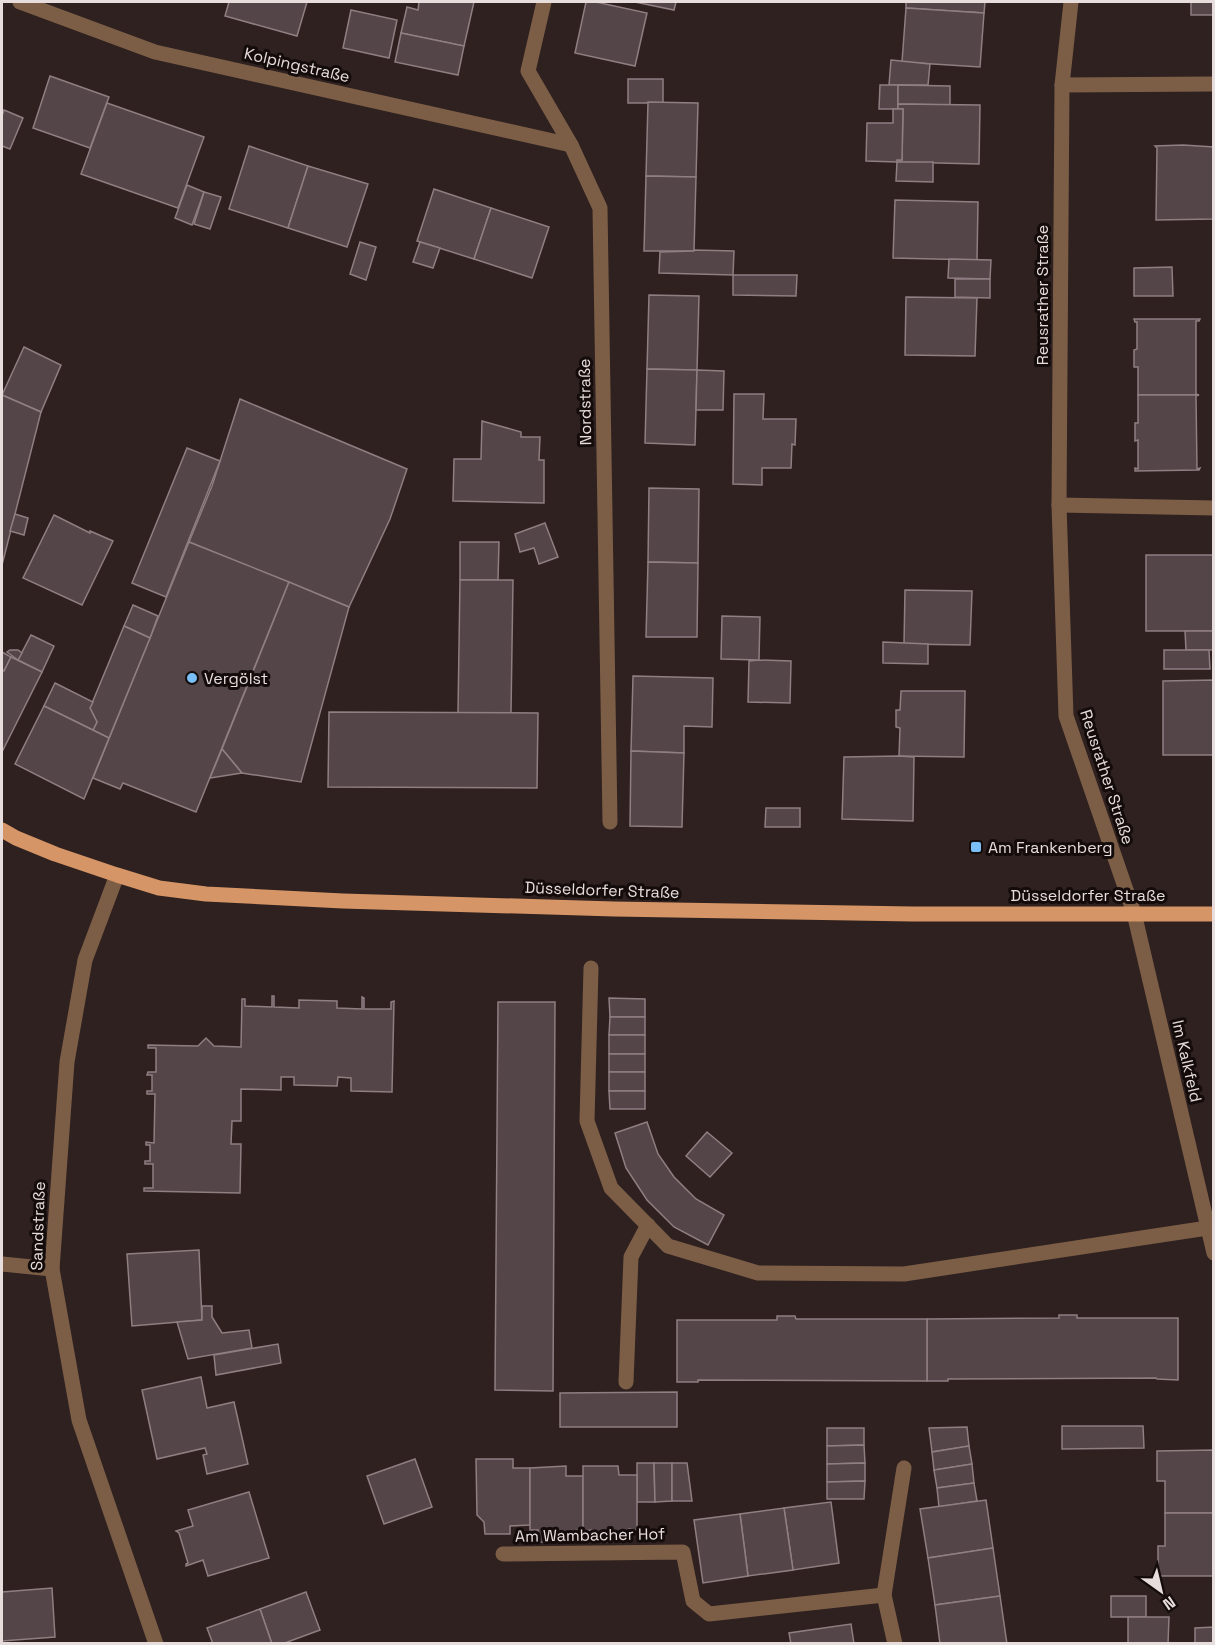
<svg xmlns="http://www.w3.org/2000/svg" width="1215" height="1645" font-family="'Space Grotesk',sans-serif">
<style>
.building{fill:#544549;stroke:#8f7e82;stroke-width:1.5}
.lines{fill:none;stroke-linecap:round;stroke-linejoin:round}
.minor{stroke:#7c5e47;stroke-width:15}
.major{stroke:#d59566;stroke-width:15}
.poi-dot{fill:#7abff8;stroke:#130c0b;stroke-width:2}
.labels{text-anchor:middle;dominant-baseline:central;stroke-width:6;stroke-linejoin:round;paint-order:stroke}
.street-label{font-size:16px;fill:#e7dddc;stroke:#130c0b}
.poi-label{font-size:16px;fill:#e7dddc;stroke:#130c0b;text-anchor:start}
</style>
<rect width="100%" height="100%" fill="#2f211f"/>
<!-- building -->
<g class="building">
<polygon points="229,2 307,2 297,36 225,16"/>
<polygon points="419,2 474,2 464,46 401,33 407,7 418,10"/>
<polygon points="586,2 596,2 647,13 635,66 575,53"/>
<polygon points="635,2 676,2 674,10"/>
<polygon points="906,2 985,2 984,13 906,8"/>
<rect x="1191" y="2" width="23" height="13"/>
<polygon points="906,8 984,13 980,67 902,62"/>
<polygon points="351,10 397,20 389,58 343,48"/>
<polygon points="401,33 464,46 458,75 395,62"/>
<polygon points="891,60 930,64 928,85 889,85"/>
<polygon points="50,76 109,97 90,148 33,128"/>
<rect x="628" y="79" width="35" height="24"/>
<polygon points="880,85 898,85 898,109 879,109"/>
<polygon points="898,85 950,86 950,105 898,104"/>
<polygon points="648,102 698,103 696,177 646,176"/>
<polygon points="107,103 204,137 178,208 81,174"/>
<polygon points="898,104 980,105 979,164 897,162 897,160 902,160 903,109 898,109"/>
<polygon points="893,109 903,109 902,160 897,160 897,162 866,161 867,123 893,123"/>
<polygon points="4,110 23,118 10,149 2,146 2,116"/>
<polygon points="1183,145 1214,147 1214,219 1156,220 1157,148 1155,146"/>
<polygon points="249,146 308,166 288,228 229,209"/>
<polygon points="897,162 933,162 933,182 896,181"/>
<polygon points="308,166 368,184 347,247 288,228"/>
<polygon points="646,176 696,177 694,251 644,251"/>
<polygon points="187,185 204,192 192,225 175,218"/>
<polygon points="434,189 491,208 474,259 417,241"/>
<polygon points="204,192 221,197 210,229 194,224"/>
<polygon points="895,200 978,202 977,260 893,258"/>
<polygon points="491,208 549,227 532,278 474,259"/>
<polygon points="360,242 376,247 366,280 350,274"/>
<polygon points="420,242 440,248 433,268 413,262"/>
<polygon points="694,250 734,251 733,275 659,273 660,252 694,251"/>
<polygon points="949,259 991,260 990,279 948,278"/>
<polygon points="1172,267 1173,296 1134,296 1134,268"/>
<polygon points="733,275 797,275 796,296 733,295"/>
<polygon points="955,279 990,279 990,298 955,297"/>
<polygon points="649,295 699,296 697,370 647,369"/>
<polygon points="906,297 977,298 975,356 905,355"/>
<polygon points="1134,319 1200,319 1199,321 1196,321 1196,394 1199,395 1138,395 1138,367 1134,367 1134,350 1137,349 1137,322 1135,322"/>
<polygon points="24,347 61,365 41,412 2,395"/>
<polygon points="647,369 697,370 695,445 645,443"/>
<polygon points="697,370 724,371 723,410 696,410"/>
<polygon points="734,394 764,394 763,419 796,419 795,445 792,444 791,468 762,468 762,485 733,484"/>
<polygon points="2,395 41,412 2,565"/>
<polygon points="1138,395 1199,395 1196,396 1197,469 1200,468 1199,470 1135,471 1135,468 1138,469 1138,440 1135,441 1135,423 1138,423"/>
<polygon points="240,399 407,469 390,519 349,607 189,542 212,486"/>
<polygon points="482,421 521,432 521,437 540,437 539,460 544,460 544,503 453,501 454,459 481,459"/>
<polygon points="187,448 220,461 166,597 132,583"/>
<polygon points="649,488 699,489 698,563 648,562"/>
<polygon points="15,514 28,518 24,535 10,531"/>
<polygon points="54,515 90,533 90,531 113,541 82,605 23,578"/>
<polygon points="545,523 558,557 539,564 534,548 520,552 515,534"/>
<polygon points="189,542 289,582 196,812 123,783 120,789 93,778"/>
<polygon points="460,542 499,542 498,580 460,580"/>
<rect x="1146" y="555" width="68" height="76"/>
<polygon points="648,562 698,563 697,637 646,637"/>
<polygon points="460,580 513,580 511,713 458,713"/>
<polygon points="289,582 349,607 301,782 242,773 222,749"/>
<polygon points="905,590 972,591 970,645 904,644"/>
<polygon points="133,605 158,616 150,638 124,626"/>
<polygon points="722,616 760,617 759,660 791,661 790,703 748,702 749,661 759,660 721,659"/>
<polygon points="124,626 150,638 109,738 93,730 97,722 90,708"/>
<polygon points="1185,631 1214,631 1214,650 1186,650"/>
<polygon points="31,635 54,646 42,672 18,660"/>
<polygon points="883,642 928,644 928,664 883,663"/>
<polygon points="10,650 18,650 22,653 18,660 7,652"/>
<polygon points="1164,650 1209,650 1210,669 1164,669"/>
<polygon points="2,652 11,657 4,671 2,670"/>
<polygon points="11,657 42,672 2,752 2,670 4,671"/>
<polygon points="633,676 713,678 712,727 684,726 684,753 631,751"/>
<polygon points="1214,680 1214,755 1163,755 1163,681"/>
<polygon points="55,683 93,702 90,708 97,722 93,730 44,706"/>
<polygon points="901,691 965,691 964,757 899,756 900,728 896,727 896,710 900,710"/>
<polygon points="44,706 109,738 84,799 15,764"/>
<polygon points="329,712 538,713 537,788 328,787"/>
<polygon points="222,749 242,773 210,778"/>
<polygon points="631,751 684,753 682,827 630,826"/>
<polygon points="899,756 914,757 913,821 842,819 844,757"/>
<polygon points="766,808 800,808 800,827 765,827"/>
<polygon points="272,996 274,996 274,1007 299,1008 299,1000 337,1001 337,1008 362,1009 362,997 364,998 364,1009 391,1009 391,1002 394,1001 392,1092 351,1091 351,1078 338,1077 337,1086 294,1085 294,1077 281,1077 281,1090 241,1089 241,1121 232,1121 231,1144 241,1144 240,1193 144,1191 144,1188 153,1188 153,1164 145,1164 145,1161 150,1161 150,1145 146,1145 146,1142 154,1143 155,1094 147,1094 147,1091 152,1091 152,1075 147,1075 148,1072 156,1072 156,1048 148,1048 148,1045 198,1046 206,1038 214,1046 241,1047 242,999 245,999 245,1006 272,1007"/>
<polygon points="609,998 645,999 645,1017 610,1017"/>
<polygon points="498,1002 555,1002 553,1391 495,1390"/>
<polygon points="610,1017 645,1017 645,1035 609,1035"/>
<rect x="609" y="1035" width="36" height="19"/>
<rect x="609" y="1054" width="36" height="18"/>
<rect x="609" y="1072" width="36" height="19"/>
<polygon points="609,1091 645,1091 645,1109 610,1109"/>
<polygon points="647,1122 658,1154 674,1177 696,1199 724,1215 708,1245 674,1227 647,1200 626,1168 615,1133"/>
<polygon points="707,1132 732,1153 710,1177 686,1156"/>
<polygon points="199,1250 202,1320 132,1326 127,1254"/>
<polygon points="202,1306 212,1306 212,1317 222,1333 249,1330 252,1348 188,1359 177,1322 202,1320"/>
<polygon points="1059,1315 1077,1315 1077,1318 1178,1318 1178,1380 1157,1379 1156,1378 948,1379 948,1381 927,1381 927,1319 1059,1318"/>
<polygon points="777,1316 795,1316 796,1319 927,1319 927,1381 698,1380 698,1382 677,1382 677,1320 777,1320"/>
<polygon points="278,1344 281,1363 216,1375 214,1355"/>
<polygon points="201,1377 207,1408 234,1402 248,1464 207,1474 203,1455 207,1454 205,1448 157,1459 142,1390"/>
<polygon points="677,1392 677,1427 560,1427 560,1393"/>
<polygon points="1062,1426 1143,1426 1144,1448 1062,1449"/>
<polygon points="967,1427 969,1446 932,1452 929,1428"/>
<polygon points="827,1428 864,1428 864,1445 827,1446"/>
<polygon points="864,1445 865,1463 827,1464 827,1446"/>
<polygon points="969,1446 972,1464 934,1470 932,1452"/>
<polygon points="1214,1450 1214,1513 1165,1513 1165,1481 1157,1481 1157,1451"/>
<polygon points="415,1459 432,1507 384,1524 367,1476"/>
<polygon points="476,1459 513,1459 513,1468 530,1468 530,1525 510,1526 510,1534 485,1534 484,1522 477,1515"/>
<polygon points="637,1463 654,1463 655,1502 637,1502"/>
<polygon points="654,1463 672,1463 672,1501 655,1502"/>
<polygon points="672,1463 687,1463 692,1501 672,1501"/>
<polygon points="865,1463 865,1481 827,1482 827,1464"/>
<polygon points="972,1464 974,1483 937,1488 934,1470"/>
<polygon points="566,1466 566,1476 583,1476 583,1531 576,1530 576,1534 563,1534 564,1542 538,1542 538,1530 530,1530 530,1468"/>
<polygon points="583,1466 618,1466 619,1475 637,1475 637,1530 629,1529 629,1534 616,1533 616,1542 591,1542 591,1530 583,1531"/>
<polygon points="865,1481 864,1499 827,1499 827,1482"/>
<polygon points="974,1483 977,1501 939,1507 937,1488"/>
<polygon points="249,1492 269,1558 208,1576 203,1560 186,1566 186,1564 188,1563 179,1533 176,1531 193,1526 188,1510"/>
<polygon points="986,1500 993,1548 928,1558 920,1509"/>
<polygon points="831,1502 839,1563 793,1570 784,1508"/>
<polygon points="784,1508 793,1570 748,1576 740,1514"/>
<polygon points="1165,1513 1214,1513 1214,1576 1158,1576 1158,1546 1165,1546"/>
<polygon points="740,1514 748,1576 703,1583 694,1520"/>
<polygon points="993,1548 1000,1596 935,1605 928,1558"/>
<polygon points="52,1588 55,1637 2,1641 2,1592"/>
<polygon points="306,1592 320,1630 282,1644 272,1644 260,1609"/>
<polygon points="1000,1596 1007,1644 940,1644 935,1605"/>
<rect x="1111" y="1596" width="35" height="21"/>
<polygon points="260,1609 272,1644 213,1644 207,1628"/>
<polygon points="1128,1617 1169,1617 1168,1644 1128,1644"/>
<polygon points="851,1624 854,1644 791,1644 789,1633"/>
<polygon points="1214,1627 1214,1644 1195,1644 1195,1628"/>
</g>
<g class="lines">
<!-- minor -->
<g class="minor">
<polyline points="20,2 155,52 571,145"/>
<polyline points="544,2 528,71 571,145 600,208 610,822"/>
<polyline points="1071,2 1062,85 1059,505 1066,716 1134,913 1214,1253"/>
<polyline points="1062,85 1214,84"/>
<polyline points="1059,505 1214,508"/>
<polyline points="117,875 85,960 67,1062 52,1269 79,1420 156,1644"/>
<polyline points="591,968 587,1121 611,1188 668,1246 758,1273 904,1274 1214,1227"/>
<polyline points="2,1264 52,1269"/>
<polyline points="626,1382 631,1257 648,1225"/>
<polyline points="503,1554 683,1552 693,1601 709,1614 884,1595"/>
<polyline points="895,1644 884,1595 904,1468"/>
</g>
<!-- major -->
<polyline class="major" points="2,830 16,838 55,854 117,875 159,888 206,894 343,901 614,909 912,914 1214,914"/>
</g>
<!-- markers -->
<g class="poi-dot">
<circle cx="192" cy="678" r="6"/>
<rect x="970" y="841" width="12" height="12" rx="3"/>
</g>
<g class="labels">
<!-- street labels -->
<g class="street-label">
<text transform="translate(297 65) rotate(13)">Kolpingstraße</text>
<text transform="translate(1042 295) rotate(-90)">Reusrather Straße</text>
<text transform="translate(585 402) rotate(-91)">Nordstraße</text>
<text transform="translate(1107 777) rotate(72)">Reusrather Straße</text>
<text transform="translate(602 890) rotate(2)">Düsseldorfer Straße</text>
<text x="1088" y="895">Düsseldorfer Straße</text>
<text transform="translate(1187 1061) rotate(77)">Im Kalkfeld</text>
<text transform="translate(38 1226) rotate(-88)">Sandstraße</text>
<text transform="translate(590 1535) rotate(-1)">Am Wambacher Hof</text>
</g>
<!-- poi labels -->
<g class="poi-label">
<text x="204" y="678">Vergölst</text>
<text x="988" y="847">Am Frankenberg</text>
</g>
</g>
<!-- border -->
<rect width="1215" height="1645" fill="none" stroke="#e7dddc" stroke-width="6"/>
<!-- north arrow -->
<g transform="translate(1161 1591) rotate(146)" stroke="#130c0b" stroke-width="4.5" paint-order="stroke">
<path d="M0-4.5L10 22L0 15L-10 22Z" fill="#e7dddc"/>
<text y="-9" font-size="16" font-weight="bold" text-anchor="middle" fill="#e7dddc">N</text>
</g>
</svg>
